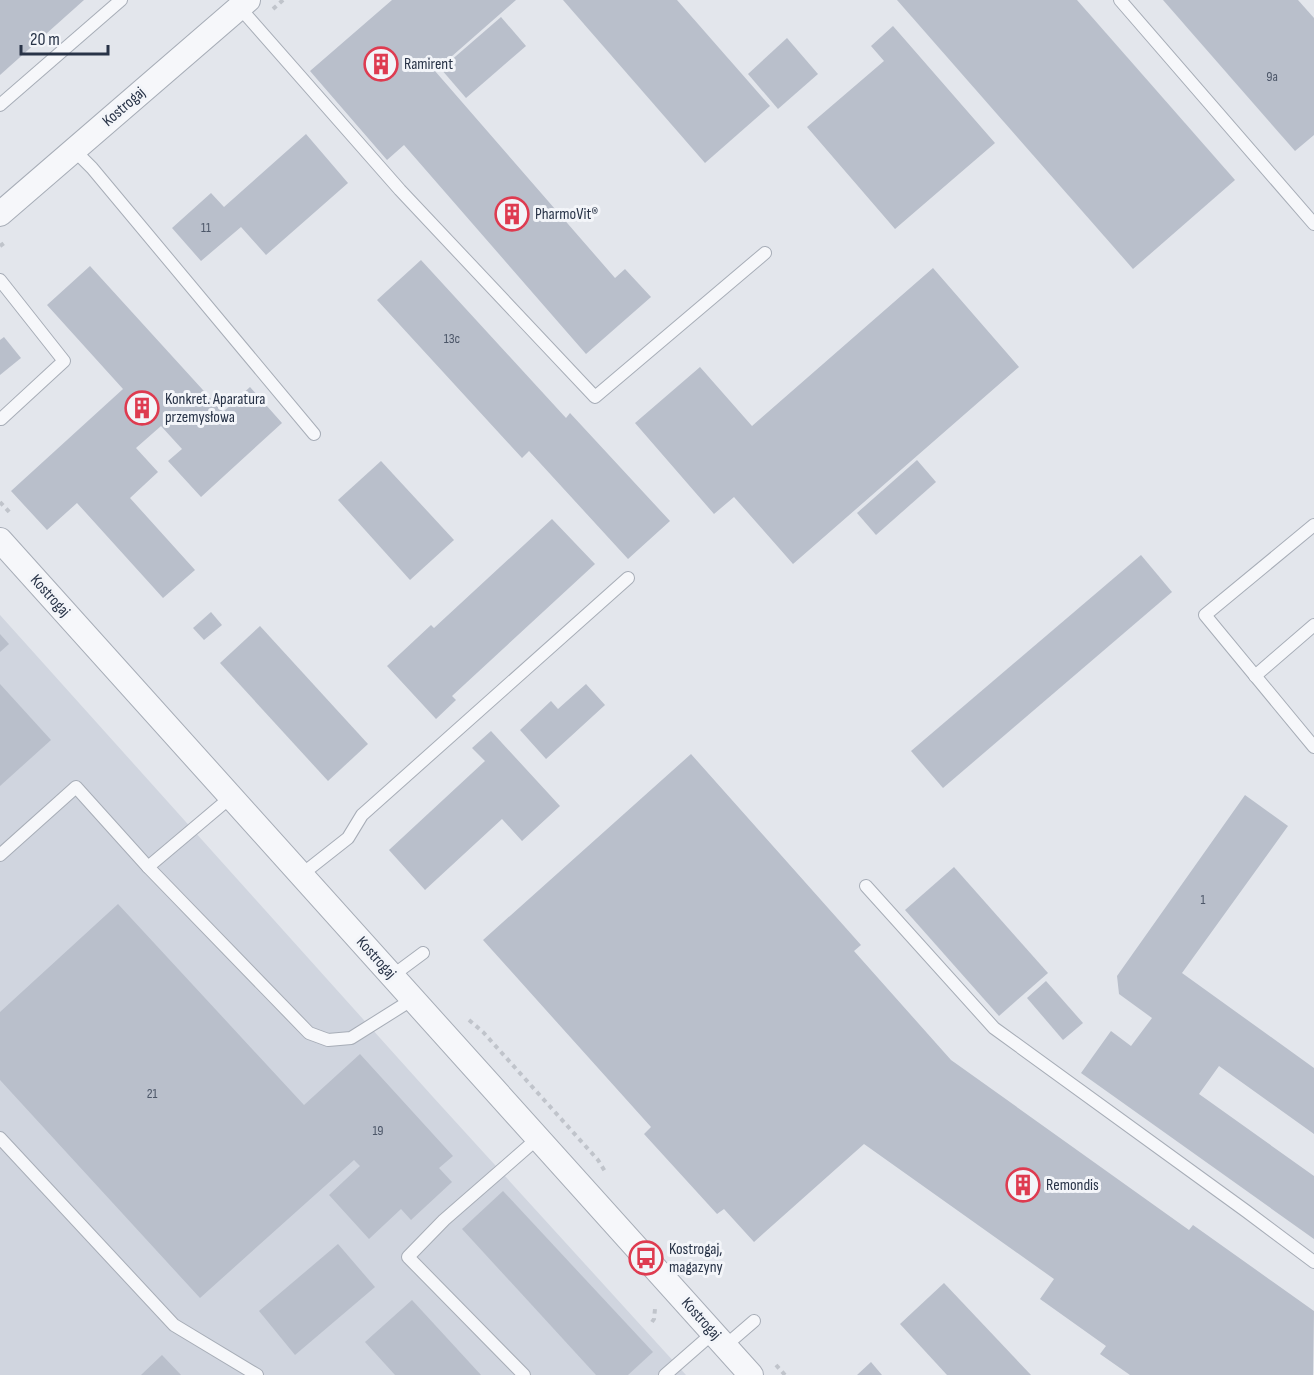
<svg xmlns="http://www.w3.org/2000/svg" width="1314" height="1375" font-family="'Sofia Sans Condensed',sans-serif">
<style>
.built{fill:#d0d5df}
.building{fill:#b9bfcb}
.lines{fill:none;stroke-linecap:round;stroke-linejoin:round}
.lane-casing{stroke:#a7adb7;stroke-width:14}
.street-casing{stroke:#a7adb7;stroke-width:26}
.path{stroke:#c0c4cb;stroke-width:4;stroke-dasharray:4.5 4.5;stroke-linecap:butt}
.lane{stroke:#f6f7fa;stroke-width:12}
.street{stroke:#f6f7fa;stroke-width:24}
.labels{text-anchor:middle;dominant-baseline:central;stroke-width:6;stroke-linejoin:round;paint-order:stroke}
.number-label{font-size:14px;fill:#4c5668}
.poi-label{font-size:16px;fill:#283347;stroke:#f3f5f9;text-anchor:start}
.street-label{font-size:16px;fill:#283347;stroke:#f3f5f9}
</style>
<rect width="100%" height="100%" fill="#e3e6ec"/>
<!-- built -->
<polygon class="built" points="0,615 433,1097 686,1375 0,1375"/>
<!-- building -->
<g class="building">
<polygon points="0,0 84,0 0,75"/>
<polygon points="392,0 516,0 435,71 615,278 625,269 651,297 586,354 404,145 387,160 310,71"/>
<polygon points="563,0 677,0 770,106 705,163"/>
<polygon points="897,0 1077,0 1235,180 1133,269"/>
<polygon points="1163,0 1298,0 1314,18 1314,135 1295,151"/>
<polygon points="501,17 526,46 466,98 441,69"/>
<polygon points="893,26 995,143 895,229 807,127 884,61 871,46"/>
<polygon points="787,38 818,74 778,109 748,74"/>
<polygon points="306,134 348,183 266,255 241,227 201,261 172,228 211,193 224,207"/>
<polygon points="421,260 566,418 570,413 670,521 628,559 529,451 522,458 377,300"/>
<polygon points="90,266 223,412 250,387 282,423 201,497 168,461 182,449 161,426 136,448 158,472 130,498 195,570 163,598 77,503 47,530 11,491 123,389 47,305"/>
<polygon points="933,268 1019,367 793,564 734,497 714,514 635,423 700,367 752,426"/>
<polygon points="4,337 21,358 0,375 0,340"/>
<polygon points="917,460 936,482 876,535 857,513"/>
<polygon points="381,461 454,540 410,580 338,500"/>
<polygon points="552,519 595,564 452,696 456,700 436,719 387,666 431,625 434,628"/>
<polygon points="1141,555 1172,592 943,788 911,751"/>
<polygon points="211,612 222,625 204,640 193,628"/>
<polygon points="260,626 368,744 328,781 220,663"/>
<polygon points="0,634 9,644 0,652"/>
<polygon points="0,684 51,740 0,786"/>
<polygon points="586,684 605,705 546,759 520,730 551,701 558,709"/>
<polygon points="491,731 560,806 522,841 502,819 425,890 389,850 485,761 472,748"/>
<polygon points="691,754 861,945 854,951 951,1060 1189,1230 1193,1225 1314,1311 1313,1375 1130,1375 1100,1354 1106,1346 1040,1299 1054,1279 864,1144 754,1242 724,1209 717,1214 644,1134 651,1127 483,940"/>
<polygon points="1245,795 1288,826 1182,973 1314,1068 1314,1134 1219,1066 1199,1094 1314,1176 1314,1239 1081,1073 1111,1031 1131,1046 1152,1018 1119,994 1117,976"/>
<polygon points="954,867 1048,973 999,1016 905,910"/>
<polygon points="118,904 304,1105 360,1054 453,1156 439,1168 452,1182 411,1220 401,1209 369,1239 329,1195 360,1166 354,1160 200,1298 0,1080 0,1012"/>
<polygon points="1046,981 1083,1023 1063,1040 1027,998"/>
<polygon points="503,1191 653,1352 628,1375 596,1375 462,1229"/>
<polygon points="338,1244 375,1287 295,1355 259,1311"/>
<polygon points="944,1283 1031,1375 947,1375 900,1324"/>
<polygon points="412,1300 481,1375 395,1375 365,1342"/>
<polygon points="162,1355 181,1375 141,1375"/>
<polygon points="871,1362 882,1375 857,1375"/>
</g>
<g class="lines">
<!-- lane casing -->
<g class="lane-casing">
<g id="lane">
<polyline points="1120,0 1314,224"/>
<polyline points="240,8 400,190 595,397 765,253"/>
<polyline points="0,105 121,0"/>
<polyline points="74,150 92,168 314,434"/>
<polyline points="0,280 64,361 1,419"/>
<polyline points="1314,525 1205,615 1314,747"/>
<polyline points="1255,676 1314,625"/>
<polyline points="0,855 76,787 148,867 231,797"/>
<polyline points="148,867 309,1033 328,1040 351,1038 413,999"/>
<polyline points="301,875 348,838 362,815 628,578"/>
<polyline points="866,886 994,1028 1246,1211 1314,1262"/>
<polyline points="392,976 423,953"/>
<polyline points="0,1138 174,1325 257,1375"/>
<polyline points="725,1346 754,1321"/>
<polyline points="524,1375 408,1257 444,1220 538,1138"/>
<polyline points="665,1375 713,1333"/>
</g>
</g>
<!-- street casing -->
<g class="street-casing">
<g id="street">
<polyline points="0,214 248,0"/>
<polyline points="0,540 751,1375"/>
</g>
</g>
<!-- path -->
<g class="path">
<polyline points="273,9 283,0"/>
<polyline points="0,246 7,241"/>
<polyline points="0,502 12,515"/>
<polyline points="469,1020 483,1032 598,1160 606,1173"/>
<polyline points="652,1322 654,1319 655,1309"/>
<polyline points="776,1365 785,1375"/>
</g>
<!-- lane -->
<use href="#lane" class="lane"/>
<!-- street -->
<use href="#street" class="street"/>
</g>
<!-- icons -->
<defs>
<g id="building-ring" transform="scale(1.725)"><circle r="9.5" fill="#f3f5f9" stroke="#de3b50" stroke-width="1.5"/><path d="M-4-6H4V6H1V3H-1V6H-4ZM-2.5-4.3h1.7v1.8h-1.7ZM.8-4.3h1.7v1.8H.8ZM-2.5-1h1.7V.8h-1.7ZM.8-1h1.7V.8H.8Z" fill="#de3b50"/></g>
<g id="bus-ring" transform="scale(1.725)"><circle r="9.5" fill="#f3f5f9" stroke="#de3b50" stroke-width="1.5"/><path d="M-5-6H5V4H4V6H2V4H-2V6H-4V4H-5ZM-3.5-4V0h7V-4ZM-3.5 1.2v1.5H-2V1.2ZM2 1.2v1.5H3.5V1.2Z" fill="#de3b50"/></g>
</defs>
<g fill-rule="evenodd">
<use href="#building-ring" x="381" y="64"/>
<use href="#building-ring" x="512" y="214"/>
<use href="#building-ring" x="142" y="408"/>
<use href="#building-ring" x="1023" y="1185"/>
<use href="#bus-ring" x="646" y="1258"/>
</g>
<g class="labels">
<!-- number labels -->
<g class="number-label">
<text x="1272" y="76">9a</text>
<text x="206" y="227">11</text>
<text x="452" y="338">13c</text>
<text x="1203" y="899">1</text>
<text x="152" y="1093">21</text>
<text x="378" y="1130">19</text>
</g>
<!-- poi labels -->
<g class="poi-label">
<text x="404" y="64">Ramirent</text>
<text x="535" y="214">PharmoVit®</text>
<text x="165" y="399">Konkret. Aparatura<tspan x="165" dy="18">przemysłowa</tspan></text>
<text x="1046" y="1185">Remondis</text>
<text x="669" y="1249">Kostrogaj,<tspan x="669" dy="18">magazyny</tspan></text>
</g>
<!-- street labels -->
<g class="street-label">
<text transform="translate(124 107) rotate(-41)">Kostrogaj</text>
<text transform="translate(50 596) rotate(48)">Kostrogaj</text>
<text transform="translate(376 958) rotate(48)">Kostrogaj</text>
<text transform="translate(701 1319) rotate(48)">Kostrogaj</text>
</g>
</g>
<!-- scale -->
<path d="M21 45v9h87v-9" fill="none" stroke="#283347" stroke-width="3"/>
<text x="30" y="45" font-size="18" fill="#283347" stroke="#f3f5f9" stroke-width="4.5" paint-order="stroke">20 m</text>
</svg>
